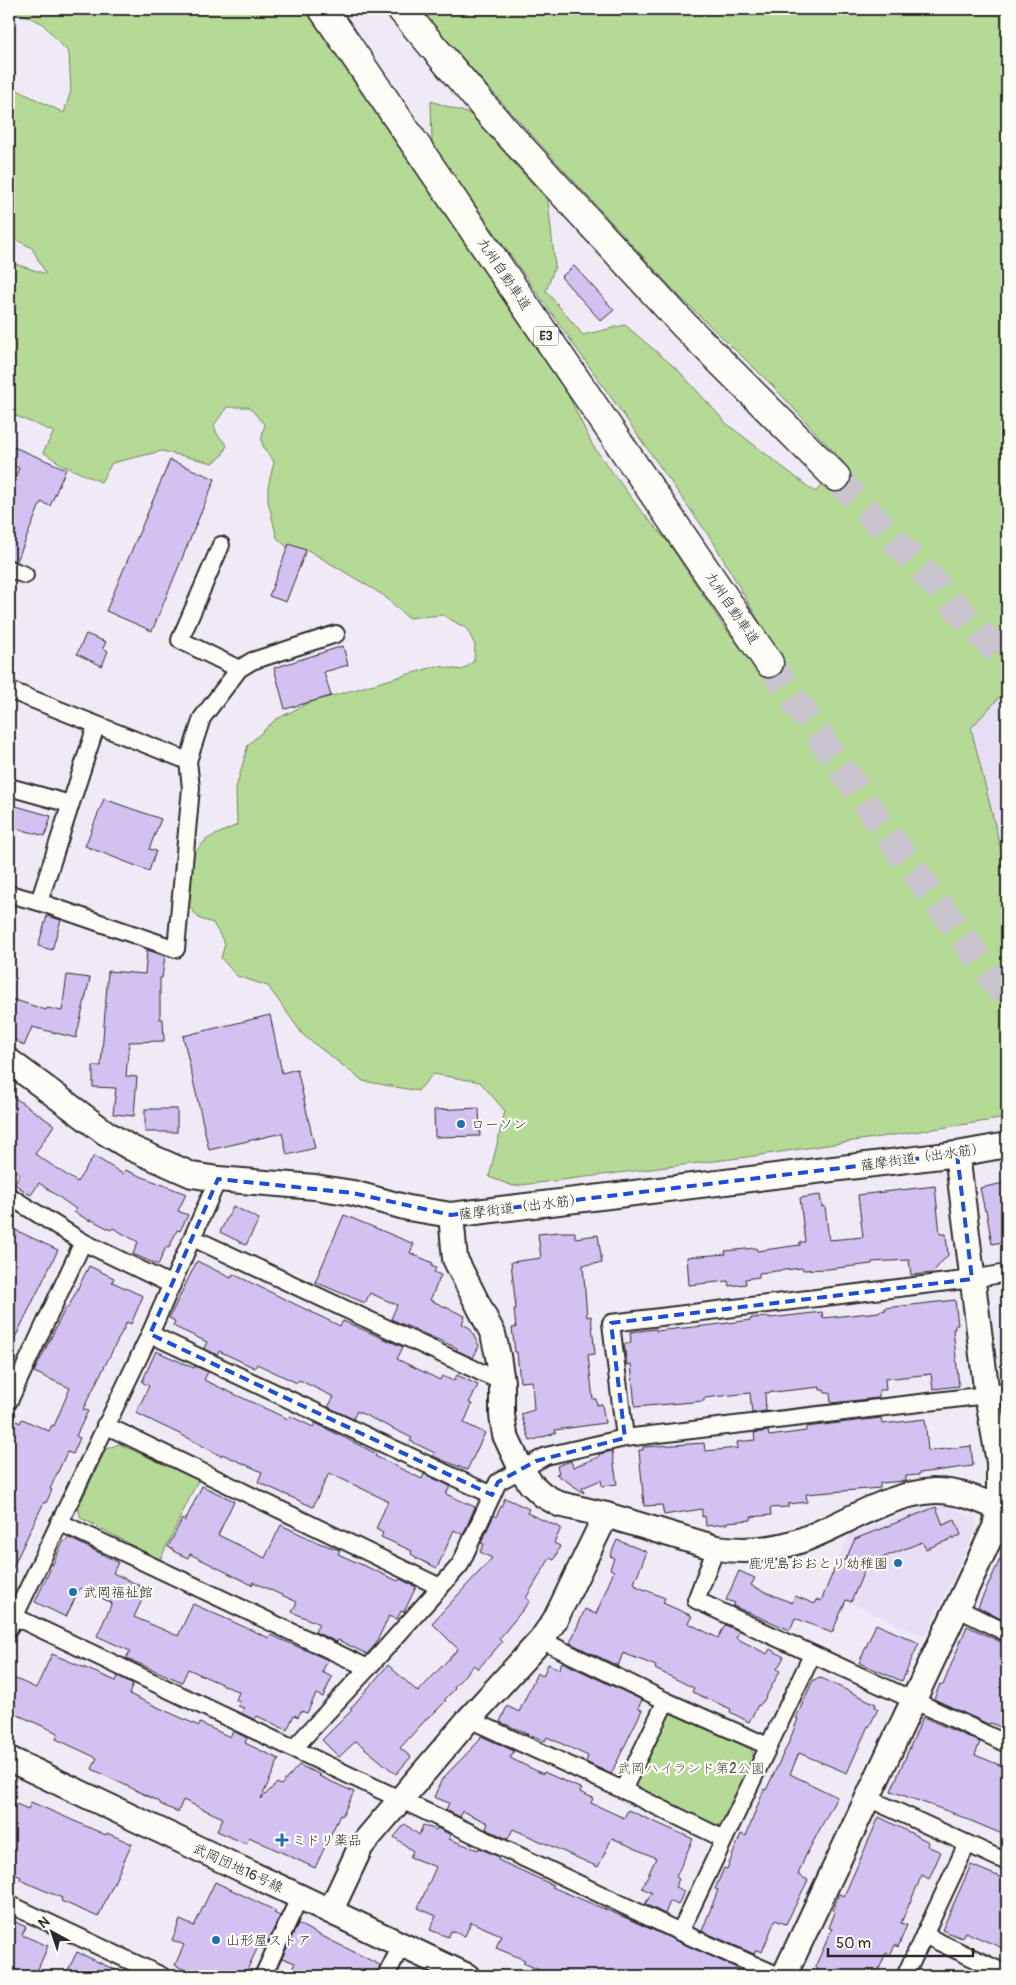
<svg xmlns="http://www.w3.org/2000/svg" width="1016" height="1985" font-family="Pangolin,'Klee One',sans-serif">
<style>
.built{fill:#e7def5}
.green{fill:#b5da95;stroke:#708260}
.building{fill:#d3c1f2;stroke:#2b2b2b}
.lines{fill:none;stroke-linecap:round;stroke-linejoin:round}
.highway-tunnel{stroke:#c9c4cd;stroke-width:28;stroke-dasharray:28 14;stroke-linecap:butt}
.street-casing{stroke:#2b2b2b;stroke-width:20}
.secondary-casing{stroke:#2b2b2b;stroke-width:28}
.highway-casing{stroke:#2b2b2b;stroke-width:31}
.street{stroke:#fdfcf7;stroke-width:16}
.secondary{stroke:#fdfcf7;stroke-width:24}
.highway{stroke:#fdfcf7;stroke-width:28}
.marked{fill:none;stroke:#1d4ed8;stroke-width:4;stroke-dasharray:10 6;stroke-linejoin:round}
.poi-dot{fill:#1f6fb2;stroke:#fdfcf7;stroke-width:2}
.labels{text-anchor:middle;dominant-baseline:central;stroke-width:4.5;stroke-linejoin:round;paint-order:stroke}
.shield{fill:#fdfcf7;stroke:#6a6a68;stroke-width:1}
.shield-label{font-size:12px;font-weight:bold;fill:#2b2b2b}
.street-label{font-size:14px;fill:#2b2b2b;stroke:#fdfcf7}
.poi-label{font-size:14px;fill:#2b2b2b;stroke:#fdfcf7;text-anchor:start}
.park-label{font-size:14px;fill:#4e5746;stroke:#fdfcf7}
</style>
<rect width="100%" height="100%" fill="#f0eaf6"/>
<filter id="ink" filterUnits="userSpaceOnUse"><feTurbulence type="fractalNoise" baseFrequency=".02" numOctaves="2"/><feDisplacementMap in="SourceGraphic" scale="10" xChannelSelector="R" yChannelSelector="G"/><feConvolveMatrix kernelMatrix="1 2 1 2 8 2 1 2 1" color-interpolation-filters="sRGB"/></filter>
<g filter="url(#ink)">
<!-- built -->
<g class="built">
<polygon points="1007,689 1007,874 971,728"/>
<polygon points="924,1506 949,1506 975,1518 977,1526 925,1637 824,1591 849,1535"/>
</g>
<!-- green -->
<g class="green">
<path d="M9,9H304L567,393L593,446L638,507L667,541L725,628L759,671L779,656L714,543L432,144L431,101L470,114L548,201L555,266L546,291L583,335L625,325L679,371L727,424L815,492L844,463L773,386L680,297L488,87L420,9H1007V689L971,728L1007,874V1118L747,1157L513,1186L489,1177L505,1111L480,1082L433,1074L418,1091L363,1081L303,1035L268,986L237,976L221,958L225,944L213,923L200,919L186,903L190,857L207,839L237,825L236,788L248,745L275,720L308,703L437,666L462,670L474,661L475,645L467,629L443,615L408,618L383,595L308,550H290L277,538L268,501V487L274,462C263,447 258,444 265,425L249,407H227L214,425L217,434L227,445L222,456L213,463L162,451L112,463L101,482L64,466L43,452L54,432L9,413V262L46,274L32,248L9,236V86L64,113L71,91L69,53L42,23Z"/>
<polygon points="119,1444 198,1480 160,1560 81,1518 78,1508 106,1449"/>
<polygon points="674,1711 751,1748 754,1757 722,1824 714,1826 638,1791 634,1782 665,1715"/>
</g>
<!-- building -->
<g class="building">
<polygon points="574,266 614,310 601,321 561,277"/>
<polygon points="9,445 66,469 50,506 41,502 17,561 9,559 9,493 19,468 9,464"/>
<polygon points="170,460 215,479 152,631 106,611"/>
<polygon points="289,544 306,550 286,602 269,596"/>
<polygon points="86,634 106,642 103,648 108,651 102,666 77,654"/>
<polygon points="343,646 348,665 324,672 331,696 285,709 274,668"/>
<polygon points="104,799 161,819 149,849 156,851 149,871 85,846"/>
<polygon points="9,804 51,816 45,836 15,828 16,825 9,823"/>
<polygon points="47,916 61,920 52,950 38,946"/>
<polygon points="147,950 165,956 162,978 160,978 160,1019 163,1019 164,1041 129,1042 126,1076 137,1077 134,1116 113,1114 116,1088 93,1087 93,1066 101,1066 108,971 145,974"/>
<polygon points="67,975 90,978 76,1038 32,1027 24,1046 9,1035 9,998 46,1010 47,1008 62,1011"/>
<polygon points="270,1015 282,1073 297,1069 315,1148 287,1155 282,1133 209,1150 183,1036"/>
<polygon points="9,1094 54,1125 35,1154 77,1182 94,1156 123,1174 125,1170 186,1194 178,1211 188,1215 180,1231 177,1230 169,1248 166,1247 158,1265 133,1254 138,1242 113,1228 111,1230 90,1219 90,1221 74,1212 76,1209 39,1183 31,1195 14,1184 20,1174 9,1166"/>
<polygon points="479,1108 480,1136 435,1137 434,1110"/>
<rect x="145" y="1109" width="32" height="23"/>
<polygon points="1004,1183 1007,1201 1007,1241 992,1244 986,1210 985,1211 980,1188"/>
<polygon points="935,1186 940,1234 946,1234 948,1255 932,1273 911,1275 909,1260 872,1262 872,1264 828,1269 803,1270 802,1268 759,1273 759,1277 745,1279 746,1284 729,1286 728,1281 689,1285 687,1257 726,1254 725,1251 756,1248 757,1251 800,1245 800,1242 805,1242 800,1198 820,1195 822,1207 825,1206 829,1240 863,1237 858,1195"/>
<polygon points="233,1206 259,1219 246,1245 220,1232"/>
<polygon points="344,1215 414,1244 410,1253 433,1263 431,1266 436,1268 434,1272 441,1275 430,1300 465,1316 462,1324 470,1328 479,1346 473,1358 456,1350 457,1348 391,1319 397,1305 370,1293 365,1303 315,1282"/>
<polygon points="9,1227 58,1250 9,1350"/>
<polygon points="560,1232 575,1232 575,1238 598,1235 602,1263 583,1265 587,1317 591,1316 595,1354 588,1355 593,1399 596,1399 597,1405 602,1404 605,1423 555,1430 556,1433 530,1441 521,1414 534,1410 532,1381 520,1382 517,1352 515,1352 512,1328 516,1328 514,1309 516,1309 511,1262 541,1258 538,1234"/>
<polygon points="197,1261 231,1278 233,1274 340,1326 343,1321 403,1347 397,1359 440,1380 442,1376 454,1381 457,1375 478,1385 469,1403 472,1404 464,1423 485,1433 467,1470 433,1456 435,1453 410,1441 412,1438 357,1411 353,1419 328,1407 334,1397 299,1380 297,1383 257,1364 255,1368 219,1351 217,1355 204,1348 207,1342 173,1326 175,1321 169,1318"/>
<polygon points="89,1266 114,1278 112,1282 143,1296 131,1324 127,1322 83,1409 88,1411 76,1436 80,1438 73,1454 67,1452 50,1489 52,1490 46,1503 44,1502 9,1575 9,1522 16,1506 9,1503 9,1428 13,1419 20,1423 22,1419 49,1431 52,1425 54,1426 70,1388 34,1372 66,1307 68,1308"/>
<polygon points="955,1300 958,1325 955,1325 955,1329 953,1329 959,1386 933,1389 931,1374 885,1379 886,1390 879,1390 879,1398 831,1403 830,1393 825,1393 824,1390 820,1390 820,1387 765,1393 766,1411 752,1413 750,1393 704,1398 704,1401 635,1407 631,1364 627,1365 624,1344 631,1343 630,1332 656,1329 656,1331 713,1325 751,1320 751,1318 770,1317 770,1318 822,1312 823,1318 879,1312 879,1311 886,1310 885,1308"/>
<polygon points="156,1351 194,1368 195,1366 208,1372 204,1380 288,1419 290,1416 313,1427 315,1423 377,1454 375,1456 422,1479 424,1474 450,1486 446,1494 475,1507 463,1535 454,1530 437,1568 416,1558 416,1557 411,1554 412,1551 381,1537 383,1533 376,1529 388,1501 329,1473 313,1507 258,1482 262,1472 222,1454 221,1456 190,1439 136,1413 149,1386 142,1382"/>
<polygon points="881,1418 882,1424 925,1419 928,1451 971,1446 973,1466 919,1473 919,1475 906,1476 906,1481 880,1483 880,1488 806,1494 807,1502 788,1504 788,1507 770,1508 771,1515 751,1517 751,1520 727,1522 727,1524 706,1526 705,1516 702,1517 702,1509 664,1515 662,1505 644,1506 639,1450 643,1450 643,1447 704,1443 705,1451 738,1448 737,1442 755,1440 754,1433 768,1431 769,1436 806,1431 806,1427"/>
<polygon points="612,1451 617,1484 602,1486 601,1480 582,1488 584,1493 556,1474 559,1473 557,1466 571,1461 573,1467 599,1457 599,1454"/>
<polygon points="202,1486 234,1501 218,1535 265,1558 281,1525 319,1543 340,1550 338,1554 398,1581 400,1579 416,1587 404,1612 401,1611 397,1619 389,1616 375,1645 367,1654 338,1640 337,1642 315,1632 319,1624 292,1612 297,1602 253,1582 252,1585 190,1554 188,1558 173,1551 174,1550 168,1547 182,1519 185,1521"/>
<polygon points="505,1498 529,1509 527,1513 561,1528 554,1543 560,1546 554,1560 550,1558 526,1598 530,1601 499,1639 502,1642 478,1669 474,1665 454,1687 455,1689 444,1700 446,1701 430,1717 429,1716 400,1748 411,1757 396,1774 356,1741 339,1757 322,1740 352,1710 350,1709 388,1665 418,1692 458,1649 432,1623 492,1558 480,1552 484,1544 481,1543 494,1515 496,1517"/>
<polygon points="936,1507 943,1525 955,1520 961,1535 926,1549 922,1542 867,1564 851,1602 846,1600 832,1633 795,1618 790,1630 733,1606 735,1603 726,1600 739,1571 755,1578 751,1585 754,1587 792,1603 795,1596 815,1604 817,1599 821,1601 839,1558 845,1561 855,1539"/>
<polygon points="69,1538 118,1562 113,1573 147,1589 134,1617 178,1636 193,1604 269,1638 271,1635 328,1660 322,1672 332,1677 323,1697 316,1694 307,1713 301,1711 298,1717 294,1715 287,1730 257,1716 255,1720 241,1713 244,1708 238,1706 240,1702 236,1700 239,1692 188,1669 182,1682 126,1658 130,1651 97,1636 112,1603 80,1588 66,1617 35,1602 63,1542"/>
<polygon points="617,1540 647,1552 634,1583 637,1585 636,1586 665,1598 663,1603 692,1616 688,1623 718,1638 725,1625 739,1631 736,1638 767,1654 770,1649 784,1657 777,1669 780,1671 763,1702 762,1702 759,1706 758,1705 749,1722 730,1712 731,1709 692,1692 694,1688 655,1669 656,1666 623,1653 618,1666 570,1643 585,1609 596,1614 614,1571 610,1569 614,1558 610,1556"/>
<polygon points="1007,1544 1007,1603 1001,1619 978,1607"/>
<polygon points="876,1624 919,1643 902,1681 859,1663"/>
<polygon points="967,1626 1007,1645 1007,1730 991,1723 988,1724 934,1699 940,1684 943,1685"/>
<polygon points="52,1654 116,1681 118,1676 133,1684 129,1694 199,1726 200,1723 230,1737 233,1731 247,1738 245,1743 279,1759 261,1799 277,1783 281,1785 299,1765 321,1775 319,1776 354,1792 342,1816 340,1815 315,1868 249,1837 246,1844 217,1831 223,1818 183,1800 178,1812 160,1804 160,1802 92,1769 97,1758 56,1739 58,1733 9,1711 9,1676 36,1688"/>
<polygon points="562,1662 642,1700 638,1708 642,1710 611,1774 586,1762 588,1756 547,1737 545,1741 500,1722 507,1706 519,1712 537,1673 543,1676 548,1664 559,1669"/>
<polygon points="821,1678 876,1704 875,1707 878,1709 869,1727 868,1726 847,1773 799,1753 790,1774 837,1797 805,1857 798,1875 808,1880 786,1924 775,1920 762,1952 756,1950 754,1954 702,1931 718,1890 715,1889 724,1868 727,1869 741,1834 746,1836 764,1789 766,1790 788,1744 798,1719 796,1718 813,1680"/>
<polygon points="923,1717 980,1742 975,1755 1007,1768 1007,1836 950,1812 891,1791"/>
<polygon points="481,1736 514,1751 510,1758 543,1774 544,1772 582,1789 580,1792 593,1798 591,1803 624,1818 628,1810 693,1839 676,1877 679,1879 675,1887 684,1891 678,1905 670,1901 665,1914 645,1904 652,1893 642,1888 656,1858 612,1838 598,1867 513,1829 508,1839 486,1829 488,1823 462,1811 460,1817 446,1810 449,1803 434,1797 442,1779 478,1742"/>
<polygon points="9,1801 28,1809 31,1802 106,1835 107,1833 132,1844 98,1917 61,1901 62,1898 20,1880 21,1877 9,1872"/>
<polygon points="879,1817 929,1842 927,1846 941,1852 929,1879 922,1875 901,1923 907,1925 898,1947 895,1945 890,1955 886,1953 876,1976 815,1976 818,1969 815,1967 832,1929 829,1928 835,1912 832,1910 839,1894 844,1896"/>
<polygon points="405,1824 419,1835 423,1825 436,1830 437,1828 451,1835 449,1839 478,1850 479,1848 499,1857 498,1860 553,1885 552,1887 626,1918 746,1972 744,1976 554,1976 523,1963 525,1960 496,1948 501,1935 471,1922 465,1936 451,1931 448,1937 430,1930 436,1916 418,1908 436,1867 410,1857 413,1851 394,1837"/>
<polygon points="971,1865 1007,1880 1007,1950 965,1932 962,1938 942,1930"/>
<polygon points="215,1882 276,1911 274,1913 280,1916 264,1949 258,1947 244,1976 197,1976 175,1965 184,1945 172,1940 180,1920 194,1926"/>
<polygon points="9,1919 26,1927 22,1935 48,1946 35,1976 9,1976"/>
<polygon points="298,1924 380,1965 376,1976 289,1976 295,1963 282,1958"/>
<polygon points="77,1952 128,1976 65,1976"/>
</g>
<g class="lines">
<!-- highway-tunnel -->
<g class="highway-tunnel">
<polyline points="836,477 1007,662"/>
<polyline points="769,663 881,825 1007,998"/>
</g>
<!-- street casing -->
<g class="street-casing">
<g id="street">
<polyline points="221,545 180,640 239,669"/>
<polyline points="9,569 25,575"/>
<polyline points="9,690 188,761"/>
<polyline points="9,787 70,804"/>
<polyline points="9,894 39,902 176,949 191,788 188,761 202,718 239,669 252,661 336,634"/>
<polyline points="39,902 96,726"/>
<polyline points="9,1196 83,1242 172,1285"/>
<polyline points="193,1238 502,1382"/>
<polyline points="150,1334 492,1495"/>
<polyline points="9,1401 83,1242"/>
<polyline points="105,1425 440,1587"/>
<polyline points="625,1438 611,1323 972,1279 1007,1273"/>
<polyline points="59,1522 368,1668"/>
<path d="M716,1548L696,1600C799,1649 904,1695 1007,1744"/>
<polyline points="957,1608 1007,1633"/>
<polyline points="9,1614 680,1932 779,1976"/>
<polyline points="9,1628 150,1334 218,1179"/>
<polyline points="541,1640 666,1701 768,1746"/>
<polyline points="469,1719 623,1790 724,1839"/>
<polyline points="293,1749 368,1668 460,1565 498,1482 546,1456 625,1438 987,1395 1007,1391"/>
<polyline points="623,1790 666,1701"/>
<polyline points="868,1798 1007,1862"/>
<polyline points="9,1904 162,1976"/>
<polyline points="680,1932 812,1655"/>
<polyline points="924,1935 1007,1974"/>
<polyline points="263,1976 300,1896"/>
<polyline points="386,1976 401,1946"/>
<polyline points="905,1976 967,1844"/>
</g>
</g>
<!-- secondary casing -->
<g class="secondary-casing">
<g id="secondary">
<polyline points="9,1061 106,1133 131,1148 192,1175 218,1179 315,1187 353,1193 408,1208 451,1215 957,1154 1007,1145"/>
<path d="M451,1215L455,1259L493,1334L498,1356L502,1382V1415L505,1435L521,1469L531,1484L543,1495L559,1504L606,1515L716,1548C745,1552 774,1550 802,1540C845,1524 887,1494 934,1491C959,1490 985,1502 1007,1512"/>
<polyline points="9,1759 467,1976"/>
<polyline points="331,1910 361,1846 469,1719 541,1640 555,1620 606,1515"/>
<polyline points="784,1976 995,1527 999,1508 999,1462 987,1395 957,1154"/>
</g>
</g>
<!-- highway casing -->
<g class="highway-casing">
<g id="highway">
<polyline points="323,9 769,663"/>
<polyline points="401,9 492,116 684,325 836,477"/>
</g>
</g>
<!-- street -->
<use href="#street" class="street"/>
<!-- secondary -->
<use href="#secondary" class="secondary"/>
<!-- highway -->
<use href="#highway" class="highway"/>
</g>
</g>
<!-- marked area -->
<path class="marked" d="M957,1154L972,1279L611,1323L625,1438L536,1461L498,1482L492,1495L150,1334L218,1179L353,1193L451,1215Z"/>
<!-- markers -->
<g class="poi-dot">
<circle cx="461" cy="1124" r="5"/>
<circle cx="898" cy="1563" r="5"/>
<circle cx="73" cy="1592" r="5"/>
<path d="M279.5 1832.5h5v5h5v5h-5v5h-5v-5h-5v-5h5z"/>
<circle cx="216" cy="1940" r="5"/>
</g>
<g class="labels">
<!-- shield labels -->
<rect class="shield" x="533.5" y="326.5" width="25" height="19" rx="4"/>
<g class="shield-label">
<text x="546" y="336">E3</text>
</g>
<!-- street labels -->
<g class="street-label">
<text transform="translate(504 274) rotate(56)">九州自動車道</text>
<text transform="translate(732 608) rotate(56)">九州自動車道</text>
<text transform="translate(923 1157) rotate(-8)">薩摩街道（出水筋）</text>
<text transform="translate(521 1207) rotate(-7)">薩摩街道（出水筋）</text>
<text transform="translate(238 1868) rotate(25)">武岡団地16号線</text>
</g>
<!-- poi labels -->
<g class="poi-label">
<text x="471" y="1124">ローソン</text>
<text x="888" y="1563" text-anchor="end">鹿児島おおとり幼稚園</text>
<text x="83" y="1592">武岡福祉館</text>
<text x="292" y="1840">ミドリ薬品</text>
<text x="226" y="1940">山形屋ストア</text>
</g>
<!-- park labels -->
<g class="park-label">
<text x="691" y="1768">武岡ハイランド第2公園</text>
</g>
</g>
<!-- margin -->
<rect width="1016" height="1985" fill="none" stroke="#fdfcf7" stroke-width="30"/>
<rect x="15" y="15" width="986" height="1955" fill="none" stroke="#2b2b2b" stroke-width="2" filter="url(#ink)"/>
<!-- north arrow -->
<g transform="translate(52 1932) rotate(320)" stroke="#fdfcf7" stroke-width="4" paint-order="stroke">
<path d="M0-4L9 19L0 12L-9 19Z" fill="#2b2b2b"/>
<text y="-8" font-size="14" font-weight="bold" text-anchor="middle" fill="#2b2b2b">N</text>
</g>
<!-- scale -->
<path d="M828 1948v8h145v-8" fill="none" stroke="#2b2b2b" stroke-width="2.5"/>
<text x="836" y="1948" font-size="15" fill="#2b2b2b" stroke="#fdfcf7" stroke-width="4" paint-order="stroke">50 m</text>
</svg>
